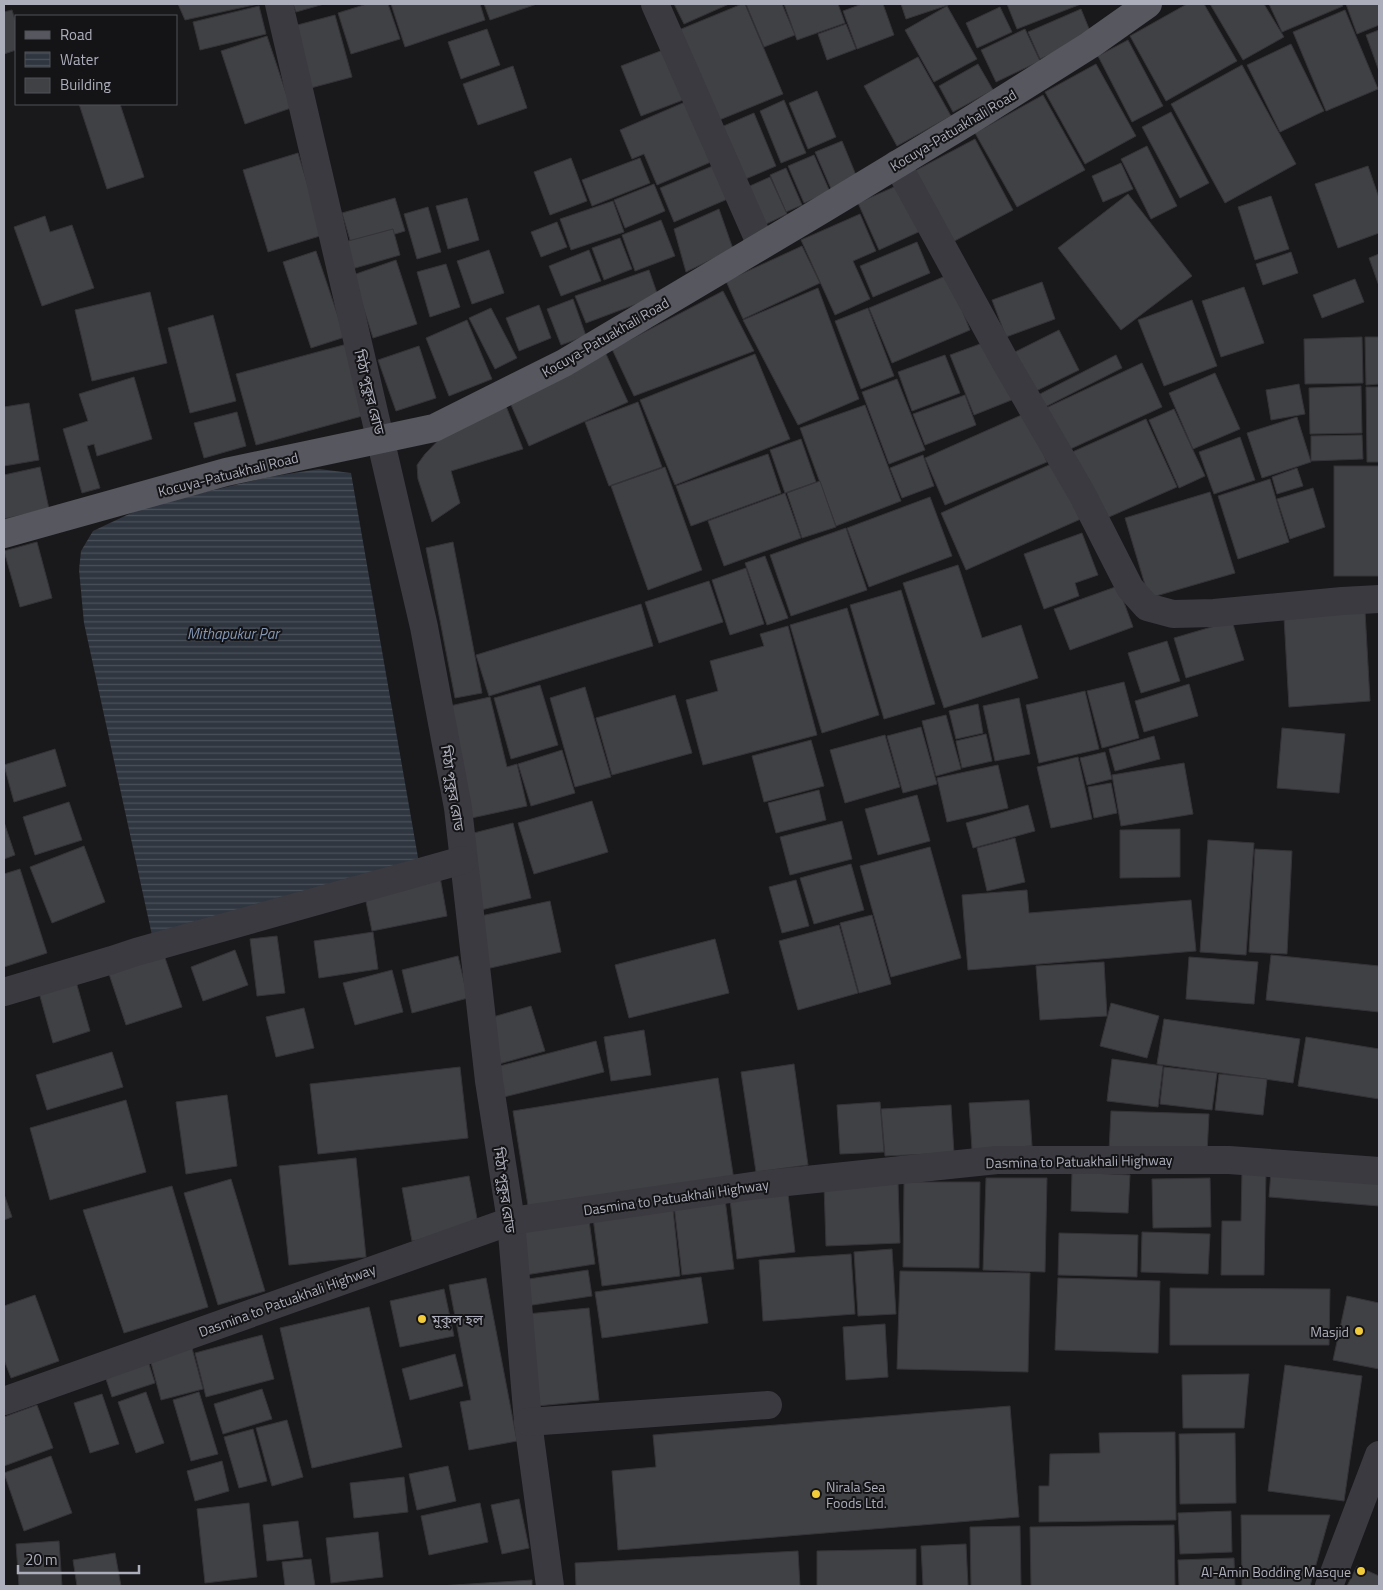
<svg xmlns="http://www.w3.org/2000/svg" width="1383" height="1590" font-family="'Titillium Web','Noto Sans Bengali',sans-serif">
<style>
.water{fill:url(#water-rules)}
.building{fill:#404145;stroke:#343337}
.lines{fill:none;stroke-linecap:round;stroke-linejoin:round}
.minor{stroke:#3a3a40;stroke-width:28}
.major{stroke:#56575f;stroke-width:28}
.poi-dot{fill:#f2cb3b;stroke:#141416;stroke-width:2}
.labels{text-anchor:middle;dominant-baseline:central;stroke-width:4;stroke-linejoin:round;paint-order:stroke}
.street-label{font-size:14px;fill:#acaebb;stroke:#141416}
.poi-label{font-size:14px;fill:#acaebb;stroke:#141416;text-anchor:start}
.water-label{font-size:15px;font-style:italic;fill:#8397b5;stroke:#141416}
</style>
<defs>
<pattern id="water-rules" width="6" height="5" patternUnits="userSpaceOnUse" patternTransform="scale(1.25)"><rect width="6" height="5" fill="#2f3640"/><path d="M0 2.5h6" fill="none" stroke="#4a515a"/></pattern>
</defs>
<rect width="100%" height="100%" fill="#19191b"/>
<!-- water -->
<polygon class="water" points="319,469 351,473 420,869 153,940 84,623 79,570 81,551 93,531 146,506 269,477"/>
<!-- building -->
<g class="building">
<polygon points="178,4 258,4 185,20"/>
<polygon points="293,4 324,4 296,12"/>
<polygon points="367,4 388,4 400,39 351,54 338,13"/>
<polygon points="391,4 480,4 485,20 405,47"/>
<polygon points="484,4 537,4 490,20"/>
<polygon points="674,4 729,4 684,24"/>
<polygon points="742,4 745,4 783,94 712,123 674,32"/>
<polygon points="746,4 782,4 795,35 764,47"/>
<polygon points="784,4 838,4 845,23 797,40"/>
<polygon points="862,4 883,4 894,35 857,49 843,11"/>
<polygon points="901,4 951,4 906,19"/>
<polygon points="1007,4 1081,4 1017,29"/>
<polygon points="1187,4 1204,4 1237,61 1166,101 1130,36"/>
<polygon points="1210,4 1264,4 1284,37 1243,60"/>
<polygon points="1269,4 1342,4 1343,6 1282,32"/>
<polygon points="1346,4 1379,4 1379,25 1357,34"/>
<polygon points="259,6 266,34 200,50 193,22"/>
<polygon points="947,6 977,59 934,82 905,30"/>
<polygon points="1000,7 1012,32 977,48 966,23"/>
<polygon points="1081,9 1092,36 1040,59 1028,32"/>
<polygon points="12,10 16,23 16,50 4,54 4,12"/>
<polygon points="1345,10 1378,89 1326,111 1293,32"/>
<polygon points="335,15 352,77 307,89 290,27"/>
<polygon points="846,24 856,49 827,60 818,34"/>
<polygon points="487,29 500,65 461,79 448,42"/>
<polygon points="1025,29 1040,61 996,82 981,50"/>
<polygon points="1379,30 1379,71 1366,35"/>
<polygon points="267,36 291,108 245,124 221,51"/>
<polygon points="1128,40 1163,106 1132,122 1098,56"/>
<polygon points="1291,44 1324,111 1280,132 1247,65"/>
<polygon points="671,47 691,97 641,116 621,66"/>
<polygon points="918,57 951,116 897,146 864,86"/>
<polygon points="978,64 993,90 953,112 939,86"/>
<polygon points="1096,64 1136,136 1085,164 1045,92"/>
<polygon points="1242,65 1296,164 1225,203 1171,104"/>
<polygon points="513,66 527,108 478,125 463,84"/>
<polygon points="817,91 836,137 808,149 789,103"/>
<polygon points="1043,95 1085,170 1017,207 975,133"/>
<polygon points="692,99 718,159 657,185 644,154 632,159 620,130"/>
<polygon points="784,100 806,153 781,163 760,111"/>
<polygon points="79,104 120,104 144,177 107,189"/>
<polygon points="1171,112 1209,183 1180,198 1142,127"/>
<polygon points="754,113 776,166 741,181 719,128"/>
<polygon points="975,139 1013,210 945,246 907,175"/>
<polygon points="842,141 858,180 832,191 815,152"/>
<polygon points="1147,146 1177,206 1151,219 1121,159"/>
<polygon points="298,153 323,235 268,252 243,170"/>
<polygon points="814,155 830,192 804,203 788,166"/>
<polygon points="571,158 587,201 550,215 534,172"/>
<polygon points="640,158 650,183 592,206 582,180"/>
<polygon points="1121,163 1133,189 1103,202 1092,176"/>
<polygon points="715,165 730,198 674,222 660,188"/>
<polygon points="1368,166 1379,198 1379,233 1338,248 1315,184"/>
<polygon points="786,168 802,205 786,212 770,175"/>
<polygon points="770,177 787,214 760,227 743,189"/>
<polygon points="903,183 925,229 879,250 858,203"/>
<polygon points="654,184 665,211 625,228 614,200"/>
<polygon points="1128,194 1192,276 1121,330 1058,248"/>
<polygon points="1271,196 1289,249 1255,260 1238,207"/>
<polygon points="395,198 405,231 352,247 342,213"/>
<polygon points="467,198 479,240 448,249 436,206"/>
<polygon points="613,201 624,232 571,250 560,219"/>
<polygon points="428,207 441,252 417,259 404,214"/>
<polygon points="719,209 733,249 686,272 674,229"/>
<polygon points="860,214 876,251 853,261 870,299 835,315 801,240"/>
<polygon points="45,216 50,232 72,225 94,288 42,306 14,227"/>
<polygon points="661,220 675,256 635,271 622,235"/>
<polygon points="557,222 567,247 541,257 531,232"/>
<polygon points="393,229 400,255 345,271 337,244"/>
<polygon points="620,238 632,269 604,280 592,248"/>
<polygon points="917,242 930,273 873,297 860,266"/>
<polygon points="802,246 820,283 743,319 726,281"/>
<polygon points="489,250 504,293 472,304 457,261"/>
<polygon points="589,250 601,281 561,296 549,266"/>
<polygon points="316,251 345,337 311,348 283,262"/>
<polygon points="1291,252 1298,273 1263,285 1256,264"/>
<polygon points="1379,254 1379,286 1369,258"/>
<polygon points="396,260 417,324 373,338 353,275"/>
<polygon points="446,264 460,307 430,317 417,272"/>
<polygon points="649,270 658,296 586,323 575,296"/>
<polygon points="948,275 970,330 892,363 869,308"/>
<polygon points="1355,279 1364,302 1322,318 1313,295"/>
<polygon points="1042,282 1055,319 1006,337 992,300"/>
<polygon points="1244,287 1264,343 1221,357 1202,301"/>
<polygon points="818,288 859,399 798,425 743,320"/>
<polygon points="723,291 754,351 634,396 612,349"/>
<polygon points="150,292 167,363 92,381 75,310"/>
<polygon points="573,299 586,336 561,345 547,309"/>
<polygon points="1192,300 1217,366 1164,386 1138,320"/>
<polygon points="539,305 551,338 519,351 506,318"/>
<polygon points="491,308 517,358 495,369 469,318"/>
<polygon points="868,308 894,376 861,389 835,321"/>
<polygon points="213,315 236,401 190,413 168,328"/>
<polygon points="467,320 492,379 449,396 426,338"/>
<polygon points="1059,330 1079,370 1034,392 1015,352"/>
<polygon points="1362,337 1363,383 1305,384 1304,339"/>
<polygon points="1365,337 1379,337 1379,384 1366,385"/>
<polygon points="991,340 1014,399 974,415 950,355"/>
<polygon points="347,344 366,415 256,445 236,374"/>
<polygon points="419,346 436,398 396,411 378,360"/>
<polygon points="606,354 628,402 529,446 508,398"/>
<polygon points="755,354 790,439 675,485 640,400"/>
<polygon points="945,355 960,393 912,411 898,372"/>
<polygon points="1116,355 1122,368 1045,407 1038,395"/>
<polygon points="1142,363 1162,407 1066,451 1046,408"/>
<polygon points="1215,373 1240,429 1193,449 1169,393"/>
<polygon points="134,377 152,439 97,456 94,444 87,446 100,488 82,493 63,429 88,421 79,394"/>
<polygon points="897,379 925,450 889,464 862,392"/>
<polygon points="1299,384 1305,414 1271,420 1266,390"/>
<polygon points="1361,386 1362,433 1310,434 1309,388"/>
<polygon points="1366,387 1379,387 1379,462 1367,462"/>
<polygon points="965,395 976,425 925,445 913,414"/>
<polygon points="638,402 662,467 609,486 585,422"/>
<polygon points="29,403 39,460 4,466 4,407"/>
<polygon points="865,405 901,501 836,526 800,428"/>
<polygon points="506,406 523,449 451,471 460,503 432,522 418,479 417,465 425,454 451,427"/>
<polygon points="1174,409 1205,476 1179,488 1149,420"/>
<polygon points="237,412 246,446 204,458 194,423"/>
<polygon points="1026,413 1047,462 945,505 925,458"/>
<polygon points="1297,417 1311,462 1262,478 1247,433"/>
<polygon points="1146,419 1177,487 1100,521 1070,453"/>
<polygon points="1362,435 1363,459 1311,461 1311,436"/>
<polygon points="1240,437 1255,480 1214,494 1199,452"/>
<polygon points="801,439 816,482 785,493 770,450"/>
<polygon points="768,454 781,493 691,526 676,486"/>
<polygon points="923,455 934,486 902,498 890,468"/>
<polygon points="1058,461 1083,518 966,570 941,513"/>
<rect x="1334" y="466" width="45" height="110"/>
<polygon points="40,467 49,509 4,519 4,475"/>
<polygon points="665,467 702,570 648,590 611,486"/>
<polygon points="1297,468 1303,486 1277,494 1272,477"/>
<polygon points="1270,479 1289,542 1238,559 1218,496"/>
<polygon points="820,481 836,527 802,538 787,493"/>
<polygon points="1313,488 1325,527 1290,539 1277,499"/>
<polygon points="1210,492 1235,573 1149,598 1125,518"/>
<polygon points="785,493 801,538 724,566 708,521"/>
<polygon points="930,497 952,556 869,587 847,528"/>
<polygon points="846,528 867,590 791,616 770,555"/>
<polygon points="1082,533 1098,575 1075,583 1079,596 1044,609 1024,554"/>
<polygon points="37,542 52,598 20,607 4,551"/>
<polygon points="453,542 482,693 455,698 426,548"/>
<polygon points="765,556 788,618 767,625 745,563"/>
<polygon points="958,565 982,638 1021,625 1038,678 944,708 903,583"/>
<polygon points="746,568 764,624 730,635 712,580"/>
<polygon points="709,581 723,622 659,643 645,602"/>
<polygon points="1118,586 1133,627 1070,650 1054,609"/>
<polygon points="901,590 935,704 884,719 850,605"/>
<polygon points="641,604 653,646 489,696 476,655"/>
<polygon points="847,608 879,715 822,733 790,625"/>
<polygon points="1365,611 1370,701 1289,707 1284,617"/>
<polygon points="1232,621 1244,660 1186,678 1174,638"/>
<polygon points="788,626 817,735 703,765 686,700 718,691 710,661 764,646 760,634"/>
<polygon points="1167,641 1180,681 1141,693 1128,653"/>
<polygon points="1124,682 1139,738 1102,748 1087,691"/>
<polygon points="1189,684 1198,716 1144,732 1135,701"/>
<polygon points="540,685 558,745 511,759 494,698"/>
<polygon points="585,687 611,777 575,787 550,698"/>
<polygon points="1085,691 1099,749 1039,763 1026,705"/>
<polygon points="675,695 692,753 612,775 596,718"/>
<polygon points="490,697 507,767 517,764 527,806 467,819 441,708"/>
<polygon points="1019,698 1030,754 995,761 983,706"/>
<polygon points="978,704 983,733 956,739 949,711"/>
<polygon points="946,715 961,769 936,776 922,721"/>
<polygon points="921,727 937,784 903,793 887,736"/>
<polygon points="1282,728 1345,734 1339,793 1277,788"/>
<polygon points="986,734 992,761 962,768 956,741"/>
<polygon points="885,735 900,787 845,803 830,750"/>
<polygon points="1154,736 1160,759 1115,771 1109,749"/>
<polygon points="811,740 824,786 764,802 752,756"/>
<polygon points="55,749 66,786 14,802 4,765"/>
<polygon points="562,750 575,793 531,806 518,764"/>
<polygon points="1105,752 1112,779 1087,785 1080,758"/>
<polygon points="1078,757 1092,819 1051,828 1037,767"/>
<polygon points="1184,763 1193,814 1121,826 1112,775"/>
<polygon points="998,765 1008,808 947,822 937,778"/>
<polygon points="1111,783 1117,813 1094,818 1088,787"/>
<polygon points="819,790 826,820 776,833 768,803"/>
<polygon points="917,795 930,841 878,855 865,809"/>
<polygon points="592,801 608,852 534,874 518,823"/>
<polygon points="69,802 82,840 35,855 23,817"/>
<polygon points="1028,805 1035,831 973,848 966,823"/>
<polygon points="842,821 852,859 790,875 780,837"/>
<polygon points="4,822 15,855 4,859"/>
<polygon points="513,823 531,898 481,910 462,836"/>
<polygon points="1180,829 1180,877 1120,878 1120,830"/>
<polygon points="1015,838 1025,882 987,891 977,848"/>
<polygon points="1208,840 1254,843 1246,955 1200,952"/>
<polygon points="84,846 105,902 52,923 30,867"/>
<polygon points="930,847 961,958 891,977 860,866"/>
<polygon points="1255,849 1292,851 1287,954 1249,952"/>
<polygon points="851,864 864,910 814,924 800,878"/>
<polygon points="20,869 47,953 4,967 4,874"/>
<polygon points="440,877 447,916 372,931 364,892"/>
<polygon points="796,880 809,926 782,933 769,887"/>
<polygon points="1027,890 1029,913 1191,900 1196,951 968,970 962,895"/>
<polygon points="550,901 561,952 486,969 476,917"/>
<polygon points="872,915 891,984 859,993 840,923"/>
<polygon points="839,925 858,993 798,1010 779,941"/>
<polygon points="373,932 378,969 319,978 314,941"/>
<polygon points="277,936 285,993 257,996 250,939"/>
<polygon points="715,939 729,993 629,1018 615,965"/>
<polygon points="235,950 248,985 203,1001 191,967"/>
<polygon points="164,955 182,1007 126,1025 109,974"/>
<polygon points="1271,955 1379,966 1379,1012 1266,1000"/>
<polygon points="458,956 468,998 412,1013 402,970"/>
<polygon points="1189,957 1258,962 1254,1004 1186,999"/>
<polygon points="1104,962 1107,1016 1040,1020 1036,966"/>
<polygon points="392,970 403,1012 355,1025 343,983"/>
<polygon points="75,978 90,1031 53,1043 38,989"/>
<polygon points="1111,1003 1159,1016 1147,1058 1100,1046"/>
<polygon points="531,1006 545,1051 499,1064 486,1019"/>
<polygon points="304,1008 314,1048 276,1057 266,1017"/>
<polygon points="1164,1019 1300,1039 1293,1083 1157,1064"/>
<polygon points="644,1030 651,1075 611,1081 604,1037"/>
<polygon points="1306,1037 1379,1049 1379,1099 1298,1086"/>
<polygon points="596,1041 604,1072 504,1097 496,1067"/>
<polygon points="112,1052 123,1087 47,1110 36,1075"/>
<polygon points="1112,1059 1163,1066 1158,1107 1107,1101"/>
<polygon points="794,1064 808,1165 756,1172 741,1072"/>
<polygon points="460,1067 468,1138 318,1154 310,1084"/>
<polygon points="1164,1067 1217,1073 1212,1110 1160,1104"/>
<polygon points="1219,1074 1267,1079 1263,1115 1215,1110"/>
<polygon points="718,1078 734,1180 529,1212 513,1111"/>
<polygon points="227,1095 237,1166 186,1174 176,1102"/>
<polygon points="126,1100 146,1172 50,1200 30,1128"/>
<polygon points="1029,1100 1032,1146 972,1150 969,1103"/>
<polygon points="880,1102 884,1152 840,1154 837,1105"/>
<polygon points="951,1105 954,1153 885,1156 881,1109"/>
<polygon points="1111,1111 1209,1114 1207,1154 1109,1151"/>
<polygon points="356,1158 366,1257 289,1265 279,1166"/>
<polygon points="1242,1171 1266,1172 1264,1275 1221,1275 1222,1221 1241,1221"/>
<polygon points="1271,1171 1379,1181 1379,1206 1269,1197"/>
<polygon points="1072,1172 1130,1175 1128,1213 1071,1211"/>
<polygon points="469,1176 479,1229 412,1241 402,1188"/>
<polygon points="986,1178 1047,1178 1045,1272 983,1270"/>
<polygon points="1210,1178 1211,1227 1153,1228 1152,1179"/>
<polygon points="231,1179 265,1291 218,1305 184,1193"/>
<polygon points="898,1182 900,1243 826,1246 824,1185"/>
<polygon points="904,1182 980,1182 979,1268 903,1267"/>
<polygon points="172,1186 208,1307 124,1333 83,1210"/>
<polygon points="4,1194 12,1217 4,1220"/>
<polygon points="788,1194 795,1252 737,1259 730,1200"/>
<polygon points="725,1199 734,1269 682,1275 674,1205"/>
<polygon points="673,1209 680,1276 602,1286 593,1218"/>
<polygon points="589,1220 595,1264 519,1276 513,1231"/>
<polygon points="1142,1232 1210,1234 1208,1274 1141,1272"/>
<polygon points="1059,1233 1138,1235 1137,1277 1058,1275"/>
<polygon points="892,1249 896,1314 858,1316 854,1252"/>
<polygon points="851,1254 855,1314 763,1321 759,1260"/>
<polygon points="588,1270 592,1296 526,1306 522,1280"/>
<polygon points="900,1271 1030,1273 1028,1372 897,1369"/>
<polygon points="701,1277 708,1323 602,1338 595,1292"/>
<polygon points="486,1278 517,1441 469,1450 460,1402 471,1400 449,1285"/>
<polygon points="1058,1278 1160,1281 1158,1353 1055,1350"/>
<polygon points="1170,1288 1330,1289 1329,1345 1170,1345"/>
<polygon points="444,1289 454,1336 400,1347 390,1301"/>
<polygon points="35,1295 59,1361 11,1378 4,1360 4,1306"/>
<polygon points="1347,1296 1379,1303 1379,1369 1333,1360"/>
<polygon points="369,1307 402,1447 312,1468 280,1328"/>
<polygon points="589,1308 599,1400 537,1406 527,1314"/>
<polygon points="885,1324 888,1377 846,1380 843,1327"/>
<polygon points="262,1335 274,1379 206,1397 195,1353"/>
<polygon points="192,1348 203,1389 161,1400 150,1359"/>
<polygon points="455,1354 463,1386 410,1400 402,1369"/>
<polygon points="148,1361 155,1383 112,1397 105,1376"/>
<polygon points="1285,1365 1362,1376 1344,1501 1268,1491"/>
<polygon points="1249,1374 1244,1428 1183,1428 1182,1375"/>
<polygon points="262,1389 272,1419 223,1434 214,1404"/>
<polygon points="146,1392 164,1443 136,1453 118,1402"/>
<polygon points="199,1392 218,1454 191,1461 173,1400"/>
<polygon points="102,1394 119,1444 90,1453 74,1403"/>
<polygon points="37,1405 53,1448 4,1466 4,1417"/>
<polygon points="1010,1406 1019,1517 618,1550 612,1471 656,1467 653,1435"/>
<polygon points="287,1420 303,1477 272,1486 256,1428"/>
<polygon points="253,1429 267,1481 239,1488 224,1437"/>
<polygon points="1175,1432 1176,1520 1039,1522 1039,1486 1049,1486 1050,1454 1100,1453 1099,1433"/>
<polygon points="1235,1433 1236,1503 1180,1504 1179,1434"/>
<polygon points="51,1456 72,1513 24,1531 4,1473"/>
<polygon points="222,1461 229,1491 195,1501 187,1471"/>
<polygon points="448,1466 456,1501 417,1510 409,1474"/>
<polygon points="404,1477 408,1512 354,1518 350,1483"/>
<polygon points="519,1499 529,1548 502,1554 491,1505"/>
<polygon points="249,1503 257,1577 205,1583 197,1509"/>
<polygon points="480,1503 488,1542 429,1555 421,1516"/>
<polygon points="1231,1511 1232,1552 1180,1554 1178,1513"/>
<polygon points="1241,1515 1330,1515 1310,1586 1242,1586"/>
<polygon points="298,1521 303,1557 267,1561 263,1525"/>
<polygon points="1174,1525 1175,1586 1031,1586 1030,1527"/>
<polygon points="1020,1526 1021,1586 971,1586 970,1527"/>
<polygon points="378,1532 383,1577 331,1583 326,1538"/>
<polygon points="59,1541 62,1586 19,1586 16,1544"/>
<polygon points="966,1544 968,1586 923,1586 921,1546"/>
<polygon points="916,1549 916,1586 817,1586 817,1551"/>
<polygon points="798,1551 800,1586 576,1586 575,1563"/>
<polygon points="115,1553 121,1586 77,1586 73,1560"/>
<polygon points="1234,1558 1235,1586 1179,1586 1178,1560"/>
<polygon points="311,1559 315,1586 285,1586 282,1562"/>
<polygon points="1357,1566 1379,1576 1379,1586 1347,1586"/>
<polygon points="532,1580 532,1586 439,1586"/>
</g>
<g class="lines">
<!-- minor -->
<g class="minor">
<polyline points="279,4 424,627 458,808 489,1081 511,1221 528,1422 550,1586"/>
<polyline points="655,4 761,245"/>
<polyline points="897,164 1006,363 1082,494 1130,588 1147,607 1173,614 1214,613 1342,601 1379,599"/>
<polyline points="4,992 112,960 136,952 463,860"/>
<polyline points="4,1401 511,1221 758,1185 997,1160 1229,1160 1379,1171"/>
<polyline points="528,1422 768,1405"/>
<polyline points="1329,1586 1379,1455"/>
</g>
<!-- major -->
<polyline class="major" points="4,534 226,472 434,428 564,363 820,211 969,121 1090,45 1148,4"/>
</g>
<!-- markers -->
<g class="poi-dot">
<circle cx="422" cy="1319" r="5"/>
<circle cx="1359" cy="1331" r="5"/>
<circle cx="816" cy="1494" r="5"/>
<circle cx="1361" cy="1571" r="5"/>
</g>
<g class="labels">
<!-- street labels -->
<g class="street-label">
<text transform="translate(953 130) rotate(-31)">Kocuya-Patuakhali Road</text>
<text transform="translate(605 337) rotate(-30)">Kocuya-Patuakhali Road</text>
<text transform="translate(370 392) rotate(76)">মিঠা পুকুর রোড</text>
<text transform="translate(228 474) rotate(-14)">Kocuya-Patuakhali Road</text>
<text transform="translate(453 788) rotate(81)">মিঠা পুকুর রোড</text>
<text transform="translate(1079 1161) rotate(-1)">Dasmina to Patuakhali Highway</text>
<text transform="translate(505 1190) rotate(82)">মিঠা পুকুর রোড</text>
<text transform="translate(676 1197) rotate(-8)">Dasmina to Patuakhali Highway</text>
<text transform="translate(287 1300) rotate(-20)">Dasmina to Patuakhali Highway</text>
</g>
<!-- poi labels -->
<g class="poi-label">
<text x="432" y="1319">মুকুল হল</text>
<text x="1349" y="1331" text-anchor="end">Masjid</text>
<text x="826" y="1486">Nirala Sea<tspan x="826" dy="16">Foods Ltd.</tspan></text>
<text x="1351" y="1571" text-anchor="end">Al-Amin Bodding Masque</text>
</g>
<!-- water labels -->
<g class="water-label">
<text x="233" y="633">Mithapukur Par</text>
</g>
</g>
<!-- border -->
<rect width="1383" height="1590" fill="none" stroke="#acaebb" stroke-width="10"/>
<!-- legend -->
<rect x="15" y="15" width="162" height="90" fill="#141416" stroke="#515258"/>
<rect x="25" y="31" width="25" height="8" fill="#56575f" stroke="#515258"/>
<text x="60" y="40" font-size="15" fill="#acaebb">Road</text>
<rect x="25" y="52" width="25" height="15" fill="url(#water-rules)" stroke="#515258"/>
<text x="60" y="65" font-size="15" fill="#acaebb">Water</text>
<rect x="25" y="78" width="25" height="15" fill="#404145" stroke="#515258"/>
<text x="60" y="90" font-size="15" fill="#acaebb">Building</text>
<!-- scale -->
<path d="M18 1565v8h121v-8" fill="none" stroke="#acaebb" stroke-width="2.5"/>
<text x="25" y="1565" font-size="15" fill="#acaebb" stroke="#141416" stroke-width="4" paint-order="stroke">20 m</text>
</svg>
